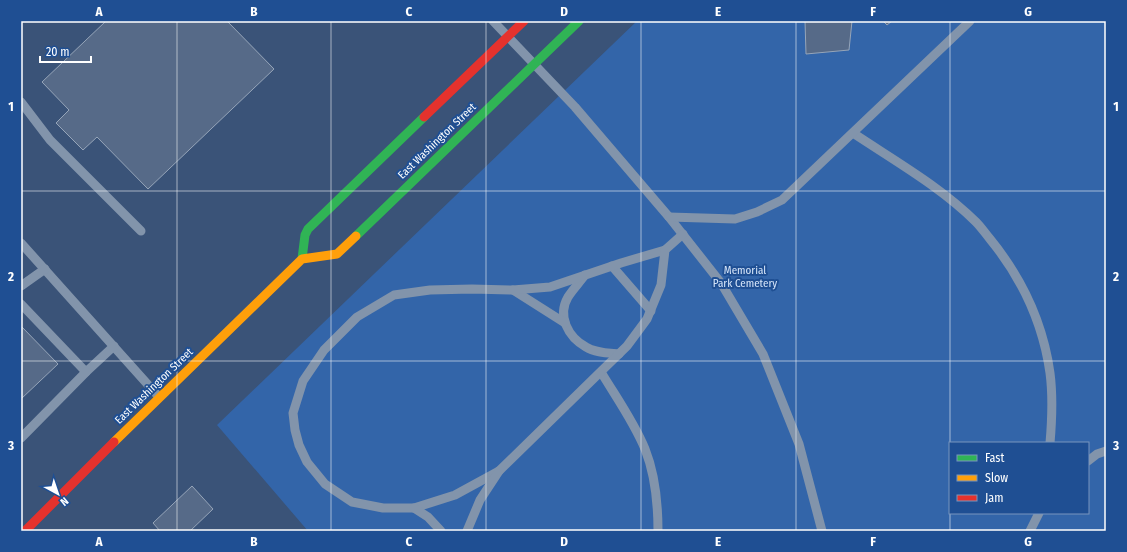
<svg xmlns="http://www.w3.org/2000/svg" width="1127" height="552" font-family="'Fira Sans Condensed',sans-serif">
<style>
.green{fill:#3365a9;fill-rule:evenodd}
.building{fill:#566a88;stroke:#96a5b9}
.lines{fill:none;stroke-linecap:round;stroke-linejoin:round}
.lane{stroke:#8294ab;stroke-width:9}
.fast{stroke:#30b455;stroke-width:9}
.slow{stroke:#ff9f0a;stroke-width:9}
.jam{stroke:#e5322d;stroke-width:9}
.grid{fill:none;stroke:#fff;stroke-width:1;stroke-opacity:0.55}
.labels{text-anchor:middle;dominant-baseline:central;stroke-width:4;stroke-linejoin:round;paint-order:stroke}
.street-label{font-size:11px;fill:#fff;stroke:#1f4f93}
.park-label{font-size:11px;fill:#d7e6fa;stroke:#1f4f93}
.neatline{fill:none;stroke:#fff;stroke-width:1.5}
.grid-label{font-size:13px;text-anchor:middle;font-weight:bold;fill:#fff}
</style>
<rect width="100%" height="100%" fill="#3a5378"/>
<!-- green -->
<path class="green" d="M637,21H1106V531H308L217,425ZM950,443H1088V513H950Z"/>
<!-- building -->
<g class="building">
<polygon points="106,21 227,21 274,69 148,189 97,137 83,150 56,123 69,110 42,82"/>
<polygon points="805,21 852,21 849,50 806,54"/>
<polygon points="883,21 892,21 887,25"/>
<polygon points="21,326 58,364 21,399"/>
<polygon points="192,486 213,509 190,531 160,531 153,523"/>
</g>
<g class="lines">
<!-- lane -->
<g class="lane">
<polyline points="493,21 575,107 669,217 721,283 763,354 799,444 822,531"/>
<polyline points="21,102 50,140 141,231"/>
<path d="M853,133C895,161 941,187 976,222C981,227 985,233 990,239C1021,277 1043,323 1050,373C1053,396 1052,420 1050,443"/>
<polyline points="669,217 735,219 757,212 782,200 970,21"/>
<polyline points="21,243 159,397"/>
<polyline points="612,266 651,311"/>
<path d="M585,275C580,282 573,289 568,297C557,316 568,337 586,347C595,353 609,353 619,354"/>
<polyline points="21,286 45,269"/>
<polyline points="513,290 565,323"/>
<polyline points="21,304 86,372 114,346"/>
<path d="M601,372C616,397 634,422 645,449C655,474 658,504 658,531"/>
<polyline points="21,438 86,372"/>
<polyline points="1088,461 1097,454 1106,451"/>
<polyline points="499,471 455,495 414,508 383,508 352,502 325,484 307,462 299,445 295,430 293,413 303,381 324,350 357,317 394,295 430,290 472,289 513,290 550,287 621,263 665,250"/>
<polyline points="414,508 428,517 441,531"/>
<polyline points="467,531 480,500 499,471 627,346 647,319 661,285 665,250 683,234"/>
<polyline points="1030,531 1039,513"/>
</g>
<!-- fast -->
<g class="fast">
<polyline points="356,236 579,21"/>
<polyline points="302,259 305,235 308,229 424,117"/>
</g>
<!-- slow -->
<polyline class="slow" points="114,442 302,259 337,254 356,236"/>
<!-- jam -->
<g class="jam">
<polyline points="424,117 524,21"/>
<polyline points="25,531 114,442"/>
</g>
</g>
<!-- grid -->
<path class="grid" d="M177,21V531M331,21V531M486,21V531M641,21V531M796,21V531M950,21V443M21,191H1106M21,361H1106M950,513V531"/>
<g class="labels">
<!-- street labels -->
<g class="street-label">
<text transform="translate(437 141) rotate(-44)">East Washington Street</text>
<text transform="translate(154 386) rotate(-44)">East Washington Street</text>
</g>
<!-- park labels -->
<g class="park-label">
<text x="745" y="270">Memorial<tspan x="745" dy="13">Park Cemetery</tspan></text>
</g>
</g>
<!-- border -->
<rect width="1127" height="552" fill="none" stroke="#1f4f93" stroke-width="44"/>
<!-- legend -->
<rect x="949" y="442" width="140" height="72" fill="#1f4f93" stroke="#7995be"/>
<rect x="957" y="455" width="20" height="6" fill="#30b455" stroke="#7995be"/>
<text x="985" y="462" font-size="12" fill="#ffffff">Fast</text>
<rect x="957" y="475" width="20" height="6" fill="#ff9f0a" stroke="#7995be"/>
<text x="985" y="482" font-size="12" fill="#ffffff">Slow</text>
<rect x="957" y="495" width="20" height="6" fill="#e5322d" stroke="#7995be"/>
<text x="985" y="502" font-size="12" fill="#ffffff">Jam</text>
<!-- north arrow -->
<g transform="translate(58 494) rotate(140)" stroke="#1f4f93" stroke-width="3" paint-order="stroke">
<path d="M0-3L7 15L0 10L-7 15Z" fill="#ffffff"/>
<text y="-6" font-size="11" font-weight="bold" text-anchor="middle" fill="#ffffff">N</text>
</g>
<!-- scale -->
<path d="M40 56v6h51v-6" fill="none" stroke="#ffffff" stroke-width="2"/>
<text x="46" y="56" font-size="12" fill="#ffffff" stroke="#1f4f93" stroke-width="3" paint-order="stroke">20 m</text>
<rect x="22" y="22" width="1083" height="508" class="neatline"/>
<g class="grid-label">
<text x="99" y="16">A</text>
<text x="254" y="16">B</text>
<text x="409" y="16">C</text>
<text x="564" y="16">D</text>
<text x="718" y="16">E</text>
<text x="873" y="16">F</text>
<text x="1028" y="16">G</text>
<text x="11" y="111">1</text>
<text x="1116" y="111">1</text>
<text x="11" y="281">2</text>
<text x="1116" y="281">2</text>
<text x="11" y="450">3</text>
<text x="1116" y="450">3</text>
<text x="99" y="546">A</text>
<text x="254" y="546">B</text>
<text x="409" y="546">C</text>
<text x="564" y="546">D</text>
<text x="718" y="546">E</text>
<text x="873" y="546">F</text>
<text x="1028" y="546">G</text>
</g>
</svg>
